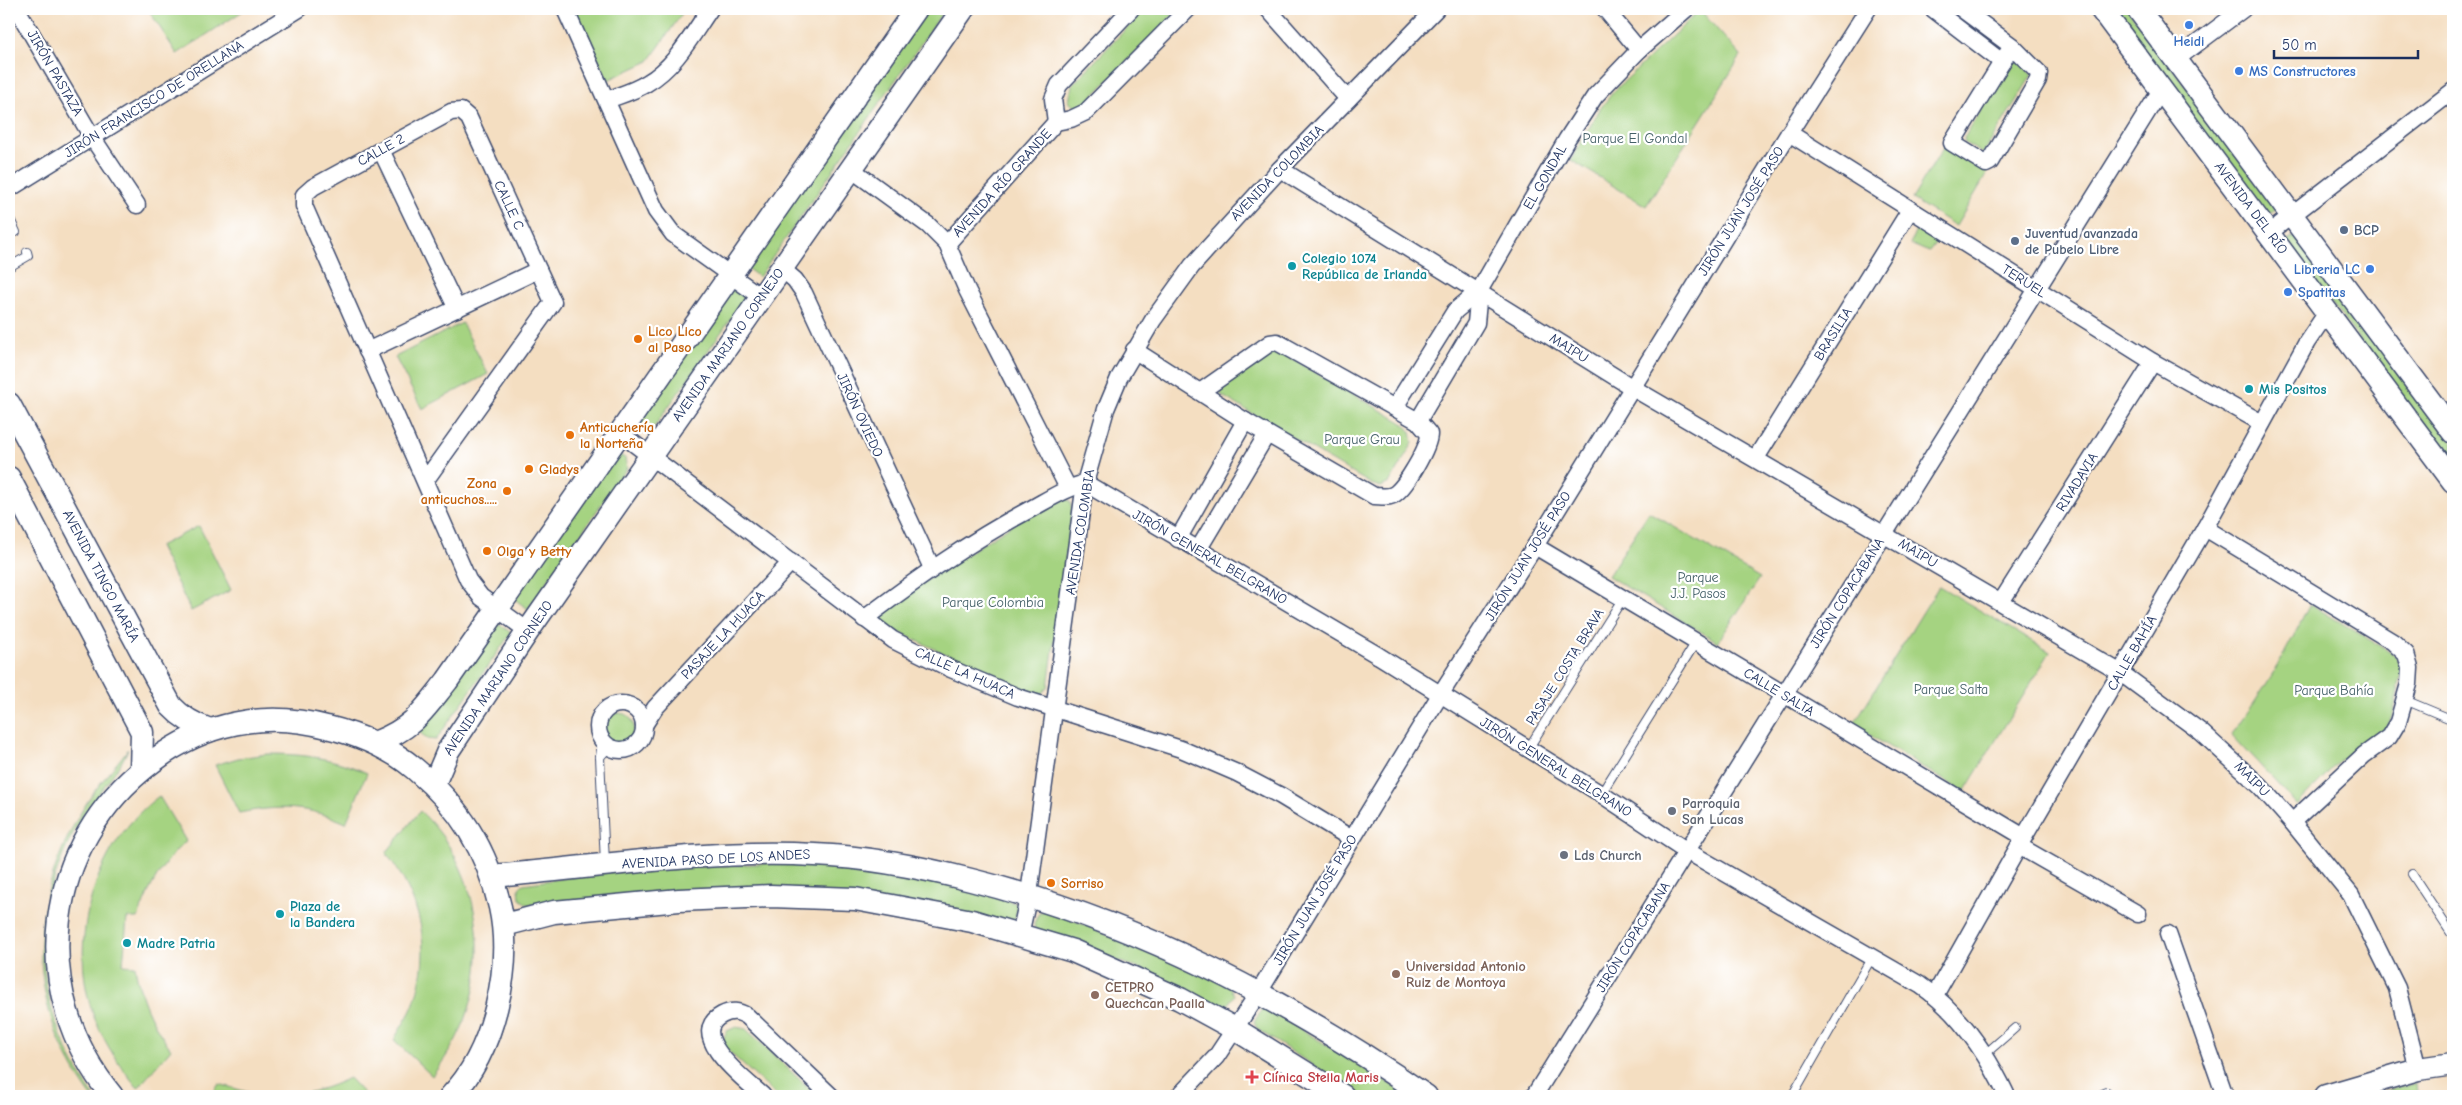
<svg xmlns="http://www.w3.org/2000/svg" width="2462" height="1105" font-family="'Comic Neue',sans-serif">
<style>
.green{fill:#a5d381;stroke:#608170}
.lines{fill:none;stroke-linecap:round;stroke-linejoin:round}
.lane-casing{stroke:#3c496d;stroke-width:10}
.street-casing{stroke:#3c496d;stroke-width:19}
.secondary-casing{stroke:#3c496d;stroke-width:25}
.lane{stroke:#fff;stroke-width:8}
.street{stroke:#fff;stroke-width:16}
.secondary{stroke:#fff;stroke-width:22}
.shop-dot{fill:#3f7fe0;stroke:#fff;stroke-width:2}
.service-dot{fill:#5c6f8a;stroke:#fff;stroke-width:2}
.culture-dot{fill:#0f9aa8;stroke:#fff;stroke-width:2}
.food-dot{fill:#e8710a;stroke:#fff;stroke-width:2}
.worship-dot{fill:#6b7280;stroke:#fff;stroke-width:2}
.education-dot{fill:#8d6e63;stroke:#fff;stroke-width:2}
.health-dot{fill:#e0444e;stroke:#fff;stroke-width:2}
.labels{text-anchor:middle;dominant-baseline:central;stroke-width:4.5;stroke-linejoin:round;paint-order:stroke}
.shop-label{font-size:14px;font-weight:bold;fill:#366cbe;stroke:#fff;text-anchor:start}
.street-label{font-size:14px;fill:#1b2f5e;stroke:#fff}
.park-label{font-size:14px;fill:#446068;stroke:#fff}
.service-label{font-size:14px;font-weight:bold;fill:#4e5e75;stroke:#fff;text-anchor:start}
.culture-label{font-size:14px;font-weight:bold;fill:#0d838f;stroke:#fff;text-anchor:start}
.food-label{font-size:14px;font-weight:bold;fill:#c56008;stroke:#fff;text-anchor:start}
.worship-label{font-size:14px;font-weight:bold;fill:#5b616d;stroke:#fff;text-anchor:start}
.education-label{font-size:14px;font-weight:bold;fill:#785e54;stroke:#fff;text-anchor:start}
.health-label{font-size:14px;font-weight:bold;fill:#be3a42;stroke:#fff;text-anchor:start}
</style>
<rect width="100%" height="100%" fill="#fff"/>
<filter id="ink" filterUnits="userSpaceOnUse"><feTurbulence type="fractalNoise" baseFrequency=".02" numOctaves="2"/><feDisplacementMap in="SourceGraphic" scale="10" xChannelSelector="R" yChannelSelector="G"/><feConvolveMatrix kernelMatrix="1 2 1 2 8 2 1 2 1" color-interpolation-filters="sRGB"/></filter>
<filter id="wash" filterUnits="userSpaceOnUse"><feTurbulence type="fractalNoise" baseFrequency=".0096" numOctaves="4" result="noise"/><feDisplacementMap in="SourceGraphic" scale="20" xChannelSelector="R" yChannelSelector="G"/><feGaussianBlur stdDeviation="1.12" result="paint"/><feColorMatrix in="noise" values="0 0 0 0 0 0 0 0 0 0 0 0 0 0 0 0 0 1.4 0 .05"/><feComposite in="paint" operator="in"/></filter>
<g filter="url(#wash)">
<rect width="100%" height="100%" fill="#f4dec1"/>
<!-- green -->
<g class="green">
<polygon points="148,9 246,9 177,54"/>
<polygon points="574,9 681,9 683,12 649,61 608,80"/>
<polygon points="915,9 945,9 759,277 737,261"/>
<polygon points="1145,9 1179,9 1082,107 1075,107 1069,102 1072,85"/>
<polygon points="2111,9 2128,9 2277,208 2266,216"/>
<polygon points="1700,10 1741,56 1646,206 1571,160 1600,109 1613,92"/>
<polygon points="2016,58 2032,75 1983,154 1965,143 1964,138 2012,59"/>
<polygon points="1945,145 1988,172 1956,226 1912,199"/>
<polygon points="1918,226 1931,231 1936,243 1929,252 1910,244"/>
<polygon points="2297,235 2453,442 2453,465 2286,242"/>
<polygon points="724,278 749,293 652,430 629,415"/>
<polygon points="462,323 488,374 422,409 395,357"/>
<polygon points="1275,349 1403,423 1411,432 1413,443 1389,483 1381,487 1371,484 1221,395 1222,385 1240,370"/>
<polygon points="613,451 625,458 627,468 528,609 506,593"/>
<polygon points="1056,496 1070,501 1072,510 1048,687 1042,693 1034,695 881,624 881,610"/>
<polygon points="1649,512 1760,578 1718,642 1608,576"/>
<polygon points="199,526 231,590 191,611 159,546"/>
<polygon points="1939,586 2050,652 1964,792 1853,725"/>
<path d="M2310,604L2388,651L2397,658L2402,670L2393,715L2385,729L2340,760L2297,805L2231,734C2263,695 2287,650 2310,604Z"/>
<polygon points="487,614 511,633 436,740 427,739 412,725"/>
<circle cx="619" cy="728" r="15"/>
<path d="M128,749C120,771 91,799 79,822C26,918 33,1007 94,1096H91C24,1004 26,900 86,804C98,784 114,768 128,749Z"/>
<path d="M268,754C303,754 335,758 367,773L346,823C307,806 281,805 239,813L215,765L238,758Z"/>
<path d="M159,796L186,841C162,863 149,887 138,918H127L123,965L135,966C140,998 151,1023 171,1049L138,1088C120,1067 105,1044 94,1017C66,942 94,844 159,796Z"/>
<path d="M420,811C470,857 489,934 472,998C465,1027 450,1053 432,1076L394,1040C400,1028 410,1015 414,1003C433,947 421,899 386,853Z"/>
<polygon points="810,861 943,880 1018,904 1015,919 1006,923 688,891 528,905 520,899 519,888 523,884 609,872"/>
<polygon points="1047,909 1229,986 1234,995 1227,1006 1218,1008 1146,971 1035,931 1034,923 1039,913"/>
<polygon points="1262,1009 1268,1009 1410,1096 1360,1096 1257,1029 1254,1022"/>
<polygon points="736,1027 746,1029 817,1096 777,1096 725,1048 723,1039 727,1031"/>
<path d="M349,1078L366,1096H285C309,1094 328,1088 349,1078Z"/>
<polygon points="2416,1083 2417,1093 2403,1096 2368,1096"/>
<polygon points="219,1084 258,1095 273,1096 211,1096"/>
</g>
</g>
<g filter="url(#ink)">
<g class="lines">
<!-- lane casing -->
<g class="lane-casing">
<g id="lane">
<polyline points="10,219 16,232"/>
<polyline points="9,220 10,188"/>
<polyline points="9,267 28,256 27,252"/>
<polyline points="2405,700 2453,720"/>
<polyline points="602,741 600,757 605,863"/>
<polyline points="1528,749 1623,598"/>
<polyline points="600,757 609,747"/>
<polyline points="1601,794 1696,642"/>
<polyline points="2412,874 2453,936"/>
<polyline points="1984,1055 2015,1028"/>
<polyline points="1792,1096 1872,957"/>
<polyline points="2098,1096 2107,1092 2109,1096"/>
</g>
</g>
<!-- street casing -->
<g class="street-casing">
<g id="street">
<polyline points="17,9 92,137 137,205"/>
<polyline points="565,9 656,211 673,234 761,297"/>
<polyline points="1268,9 1348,99"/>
<polyline points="1605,9 1639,50"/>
<polyline points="1933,9 2002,62"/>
<polyline points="1962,9 2012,46 2039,73 2038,80 1990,162 1986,164 1952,143 2012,46"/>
<polyline points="2175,60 2243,9"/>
<path d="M607,100C620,95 635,91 647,83C675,67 692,35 710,9"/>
<polyline points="1056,122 1053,99 1059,85 1131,9"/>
<polyline points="1789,133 2153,362 2262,423"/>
<polyline points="381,150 457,309"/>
<polyline points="851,169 928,225 947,244 967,290 1068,488"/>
<polyline points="1280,169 1633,388 2121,673 2201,732 2260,786 2292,822 2351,895 2397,988 2418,1069"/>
<polyline points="9,189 299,9"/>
<polyline points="2269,233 2453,91"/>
<polyline points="947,244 1056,122 1071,119 1086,112 1188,9"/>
<polyline points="781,268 795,280 804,293 932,568"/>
<path d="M1134,350L1245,421L1374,496C1380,496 1387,498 1393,495C1405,489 1429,447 1429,434L1418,421L1277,342L1270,343L1200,392"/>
<polyline points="367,351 538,270"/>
<polyline points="1395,407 1455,311 1479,291 1567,139 1595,96 1639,50 1686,9"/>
<polyline points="1418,421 1476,323 1479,291"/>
<polyline points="620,433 893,640 951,669 1018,697 1181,749 1237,773 1281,796 1352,839"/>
<polyline points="1756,458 1910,210"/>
<polyline points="425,481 553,302 469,118 461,111 451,112 313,187 304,195 304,206 468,580 481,597 528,631"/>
<polyline points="2205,528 2393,642 2406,654 2410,668 2409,684 2398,722 2389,737 2364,755 2292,822"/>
<polyline points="1178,539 1245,421"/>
<polyline points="1535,546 2024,837"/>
<polyline points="1198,550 1267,434"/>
<polyline points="2001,602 2153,362"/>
<path d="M864,619C917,579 969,542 1027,511C1046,501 1063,489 1085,483L1379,656L1601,794L1687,851L1920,985C1958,1011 1987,1054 2007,1096"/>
<circle cx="621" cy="727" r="23"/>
<polyline points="644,725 655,708 791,562"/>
<polyline points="2019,846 2138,914"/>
<polyline points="2168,934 2225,1096"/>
<polyline points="1020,935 1029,894 1085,483 1106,409 1119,378 1153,320 1192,266 1280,169 1436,9"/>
<polyline points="1935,995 2024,837 2205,528 2307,342 2328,311"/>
<path d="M763,1096C748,1082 684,1035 722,1015C732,1010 738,1011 747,1016L831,1096"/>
<polyline points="1179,1096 1216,1057 1259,992 1440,695 1535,546 1789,133 1868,9"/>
<polyline points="1534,1096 2161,90"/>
</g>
</g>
<!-- secondary casing -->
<g class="secondary-casing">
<g id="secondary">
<polyline points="2101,9 2453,481"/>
<polyline points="2138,9 2453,432"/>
<path d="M9,404L171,706C182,718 195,725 210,730"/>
<polyline points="9,478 142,732 141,770"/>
<path d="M377,742C414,727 422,712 447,681L916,9"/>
<polyline points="434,784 448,751 528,631 963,9"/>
<path d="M493,876C599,867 707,849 815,855C868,857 920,867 971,880C1139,922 1284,999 1426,1096"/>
<polyline points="504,925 554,912 679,900 771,896 855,899 972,921 1073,951 1180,999 1235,1029 1343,1096"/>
<path d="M112,1096C26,991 43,844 152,762C203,723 265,710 327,727C360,735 389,747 415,769C460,807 487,850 500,907C513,966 494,1052 451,1096"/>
<polyline points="2326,1096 2418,1069 2453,1064"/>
</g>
</g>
<!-- lane -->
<use href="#lane" class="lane"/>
<!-- street -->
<use href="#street" class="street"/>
<!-- secondary -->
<use href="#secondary" class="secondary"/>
</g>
</g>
<!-- markers -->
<g class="shop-dot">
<circle cx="2189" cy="25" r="5"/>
<circle cx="2239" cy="71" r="5"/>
<circle cx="2370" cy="269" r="5"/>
<circle cx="2288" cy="292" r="5"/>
</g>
<g class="service-dot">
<circle cx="2344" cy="230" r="5"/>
<circle cx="2015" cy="241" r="5"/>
</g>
<g class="culture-dot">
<circle cx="1292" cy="266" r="5"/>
<circle cx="2249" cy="389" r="5"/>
<circle cx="280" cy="914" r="5"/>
<circle cx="127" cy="943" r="5"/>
</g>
<g class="food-dot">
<circle cx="638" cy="339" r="5"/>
<circle cx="570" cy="435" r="5"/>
<circle cx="529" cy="469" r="5"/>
<circle cx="507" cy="491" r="5"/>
<circle cx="487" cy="551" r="5"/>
<circle cx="1051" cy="883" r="5"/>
</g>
<g class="worship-dot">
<circle cx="1672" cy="811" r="5"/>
<circle cx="1564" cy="855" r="5"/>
</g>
<g class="education-dot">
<circle cx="1396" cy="974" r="5"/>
<circle cx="1095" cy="995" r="5"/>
</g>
<path class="health-dot" d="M1249.5 1069.5h5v5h5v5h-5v5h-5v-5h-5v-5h5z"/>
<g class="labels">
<!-- shop labels -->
<g class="shop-label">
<text x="2189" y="41" text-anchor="middle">Heidi</text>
<text x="2249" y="71">MS Constructores</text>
<text x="2360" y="269" text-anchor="end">Libreria LC</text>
<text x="2298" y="292">Spatitas</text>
</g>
<!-- street labels -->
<g class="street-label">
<text transform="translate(55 73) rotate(60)">JIRÓN PASTAZA</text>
<text transform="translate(154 99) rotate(-32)">JIRÓN FRANCISCO DE ORELLANA</text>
<text transform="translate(381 150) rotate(-29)">CALLE 2</text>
<text transform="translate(1277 173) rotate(-46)">AVENIDA COLOMBIA</text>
<text transform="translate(1545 177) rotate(-60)">EL GONDAL</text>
<text transform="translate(1002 183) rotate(-48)">AVENIDA RÍO GRANDE</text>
<text transform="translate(509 205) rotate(65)">CALLE C</text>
<text transform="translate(2251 208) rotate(53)">AVENIDA DEL RÍO</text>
<text transform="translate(1741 211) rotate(-58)">JIRÓN JUAN JOSÉ PASO</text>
<text transform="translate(2024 281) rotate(32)">TERUEL</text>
<text transform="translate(1833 334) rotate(-58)">BRASILIA</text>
<text transform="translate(728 345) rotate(-55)">AVENIDA MARIANO CORNEJO</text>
<text transform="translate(1569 348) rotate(32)">MAIPU</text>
<text transform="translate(860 415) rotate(65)">JIRÓN OVIEDO</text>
<text transform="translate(2077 482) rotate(-58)">RIVADAVIA</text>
<text transform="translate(1080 532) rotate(-81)">AVENIDA COLOMBIA</text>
<text transform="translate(1918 553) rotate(31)">MAIPU</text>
<text transform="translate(1528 556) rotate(-58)">JIRÓN JUAN JOSÉ PASO</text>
<text transform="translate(1210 557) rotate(30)">JIRÓN GENERAL BELGRANO</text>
<text transform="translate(101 576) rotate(62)">AVENIDA TINGO MARÍA</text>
<text transform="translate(1847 593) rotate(-58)">JIRÓN COPACABANA</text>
<text transform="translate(723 635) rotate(-47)">PASAJE LA HUACA</text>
<text transform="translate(2132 653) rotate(-60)">CALLE BAHÍA</text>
<text transform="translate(1565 667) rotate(-58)">PASAJE COSTA BRAVA</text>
<text transform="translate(965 673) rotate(24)">CALLE LA HUACA</text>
<text transform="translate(498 678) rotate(-56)">AVENIDA MARIANO CORNEJO</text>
<text transform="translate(1779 692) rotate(31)">CALLE SALTA</text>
<text transform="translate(1556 767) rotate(32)">JIRÓN GENERAL BELGRANO</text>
<text transform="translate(2252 779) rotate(45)">MAIPU</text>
<text transform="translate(716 859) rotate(-3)">AVENIDA PASO DE LOS ANDES</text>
<text transform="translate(1315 900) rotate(-59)">JIRÓN JUAN JOSÉ PASO</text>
<text transform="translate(1633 937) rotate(-58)">JIRÓN COPACABANA</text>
</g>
<!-- park labels -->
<g class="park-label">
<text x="1635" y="138">Parque El Gondal</text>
<text x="1362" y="439">Parque Grau</text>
<text x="1698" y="577">Parque<tspan x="1698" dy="16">J.J. Pasos</tspan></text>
<text x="993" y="602">Parque Colombia</text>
<text x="1951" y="689">Parque Salta</text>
<text x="2334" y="690">Parque Bahía</text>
</g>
<!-- service labels -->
<g class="service-label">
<text x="2354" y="230">BCP</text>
<text x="2025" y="233">Juventud avanzada<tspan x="2025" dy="16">de Pubelo Libre</tspan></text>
</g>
<!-- culture labels -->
<g class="culture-label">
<text x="1302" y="258">Colegio 1074<tspan x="1302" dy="16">República de Irlanda</tspan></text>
<text x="2259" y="389">Mis Positos</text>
<text x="290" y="906">Plaza de<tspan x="290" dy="16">la Bandera</tspan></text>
<text x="137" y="943">Madre Patria</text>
</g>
<!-- food labels -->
<g class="food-label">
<text x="648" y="331">Lico Lico<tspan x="648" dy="16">al Paso</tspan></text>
<text x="580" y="427">Anticuchería<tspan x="580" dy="16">la Norteña</tspan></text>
<text x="539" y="469">Gladys</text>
<text x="497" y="483" text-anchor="end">Zona<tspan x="497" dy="16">anticuchos.....</tspan></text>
<text x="497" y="551">Olga y Betty</text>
<text x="1061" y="883">Sorriso</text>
</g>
<!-- worship labels -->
<g class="worship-label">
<text x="1682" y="803">Parroquia<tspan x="1682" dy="16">San Lucas</tspan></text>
<text x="1574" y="855">Lds Church</text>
</g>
<!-- education labels -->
<g class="education-label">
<text x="1406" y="966">Universidad Antonio<tspan x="1406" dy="16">Ruiz de Montoya</tspan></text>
<text x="1105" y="987">CETPRO<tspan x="1105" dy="16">Quechcan Paalla</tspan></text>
</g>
<!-- health labels -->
<g class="health-label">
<text x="1263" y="1077">Clínica Stella Maris</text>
</g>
</g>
<!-- margin -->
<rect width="2462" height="1105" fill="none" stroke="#fff" stroke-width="30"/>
<!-- scale -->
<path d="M2274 50v8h144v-8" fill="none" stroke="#1b2f5e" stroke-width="2.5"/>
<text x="2282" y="50" font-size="15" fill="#1b2f5e" stroke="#ffffff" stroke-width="4" paint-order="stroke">50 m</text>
</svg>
